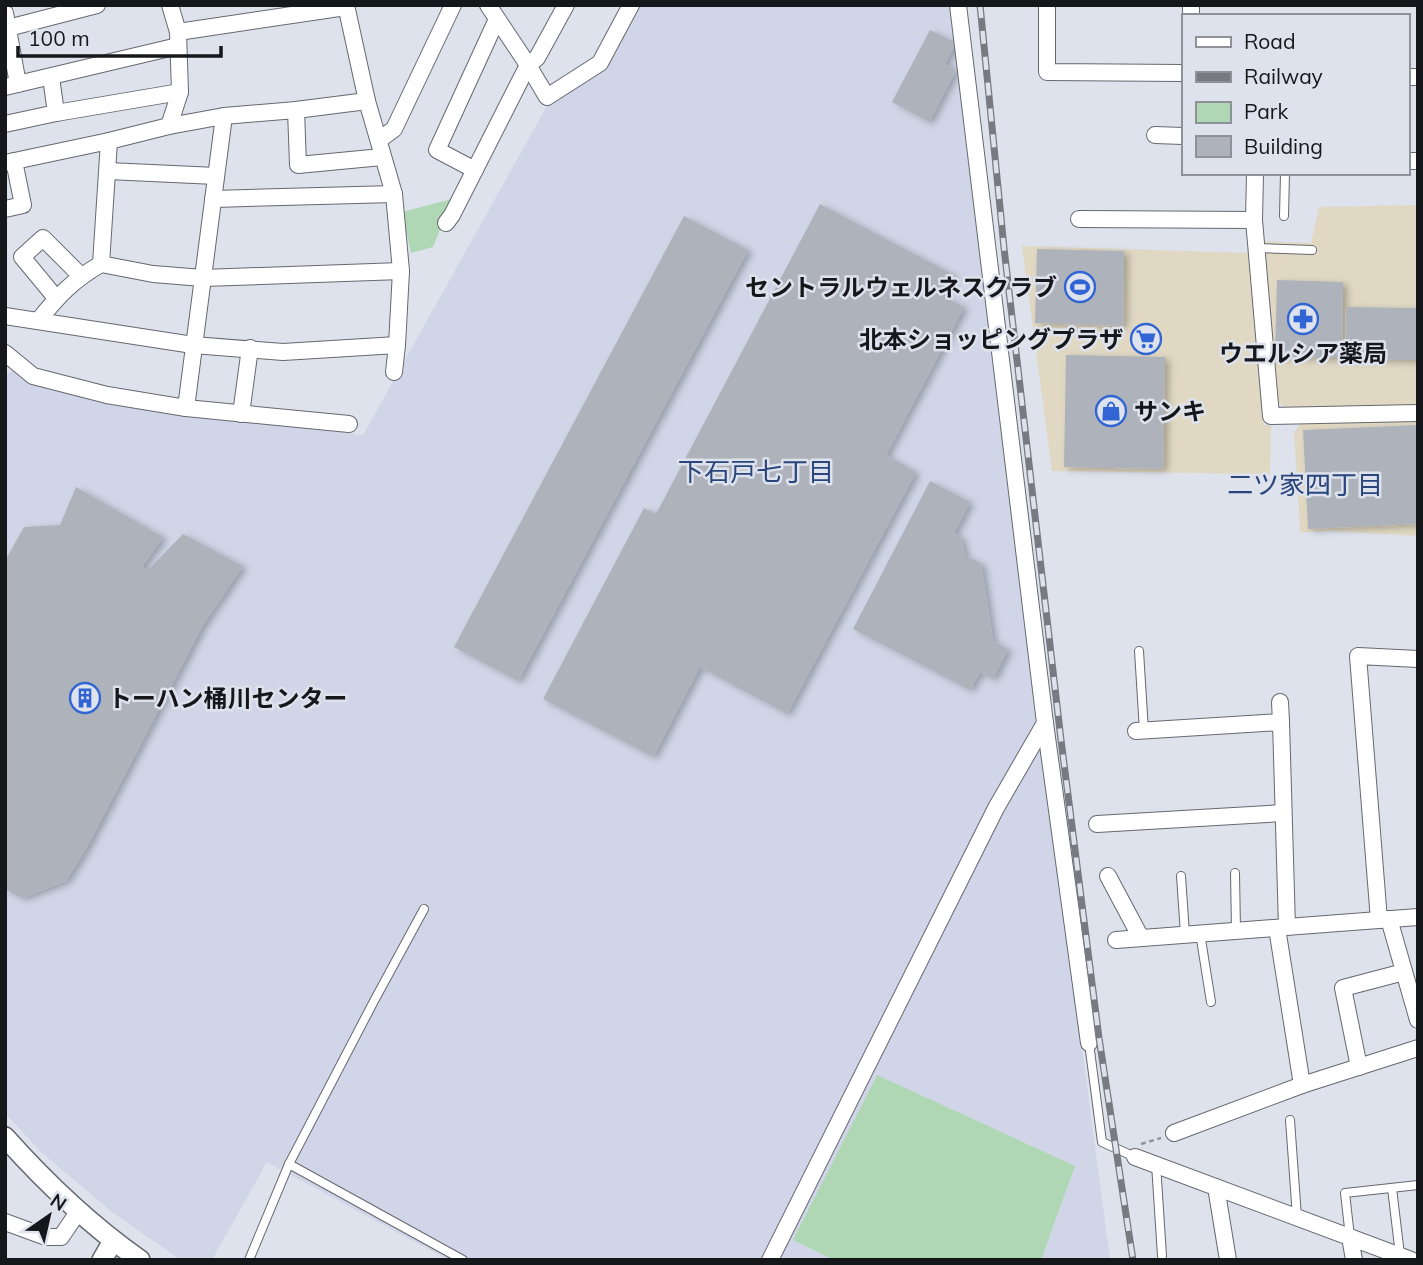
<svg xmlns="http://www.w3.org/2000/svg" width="1423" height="1265" font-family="Mulish,'Noto Sans JP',sans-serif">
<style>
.commercial{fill:#e0d8c2}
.built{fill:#d0d6e7}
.green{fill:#afd7b4}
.building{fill:#aeb2bb;filter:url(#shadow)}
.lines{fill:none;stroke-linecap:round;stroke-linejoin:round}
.service-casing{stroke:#656870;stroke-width:10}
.minor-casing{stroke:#656870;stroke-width:18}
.tertiary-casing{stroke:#656870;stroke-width:22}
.path{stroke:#91949c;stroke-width:2.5;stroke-dasharray:5 3.5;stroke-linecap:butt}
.service{stroke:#fff;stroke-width:8}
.minor{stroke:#fff;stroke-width:16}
.tertiary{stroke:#fff;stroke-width:19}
.rail-casing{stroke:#787a81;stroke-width:7}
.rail{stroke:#dee2ec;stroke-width:4.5;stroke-dasharray:13;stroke-linecap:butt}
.labels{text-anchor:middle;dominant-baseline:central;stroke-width:5;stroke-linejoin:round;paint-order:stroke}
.poi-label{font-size:24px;font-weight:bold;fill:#16171b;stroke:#dee2ec;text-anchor:end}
.neighbourhood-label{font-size:26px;fill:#29457c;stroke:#dee2ec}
</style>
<defs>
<filter id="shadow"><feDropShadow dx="4.5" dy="2.5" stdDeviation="3.5" flood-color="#0004"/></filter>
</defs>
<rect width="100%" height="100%" fill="#dee2ec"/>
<!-- commercial -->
<g class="commercial">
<polygon points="1418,205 1418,406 1287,410 1278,402 1264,254 1260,241 1311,243 1319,207"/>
<polygon points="1022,246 1249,253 1264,425 1271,425 1270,474 1052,471"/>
<polygon points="1418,417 1418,536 1328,531 1300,533 1294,432 1300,424"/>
</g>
<!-- built -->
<polygon class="built" points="638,5 953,5 1079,1025 1110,1260 448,1260 267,1162 212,1260 181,1260 113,1213 40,1151 5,1113 5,374 16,370 56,390 144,408 363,435 548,104 605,65"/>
<!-- green -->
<g class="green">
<polygon points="452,199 433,247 411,253 402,212"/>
<polygon points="877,1075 1075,1166 1041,1260 834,1260 793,1240"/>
</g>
<!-- building -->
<g class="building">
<polygon points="930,30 956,43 945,64 956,70 929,122 892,102"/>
<polygon points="820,204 954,275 943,296 964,307 886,455 916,472 787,714 700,667 653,757 543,699 644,508 656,514"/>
<polygon points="684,216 748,250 518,681 454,647"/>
<polygon points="1037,249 1124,251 1123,326 1035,323"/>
<polygon points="1277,280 1343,282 1342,358 1275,357"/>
<polygon points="1346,307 1418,308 1418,360 1345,359"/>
<polygon points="1066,355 1165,357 1163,469 1064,467"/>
<polygon points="1418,425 1418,524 1308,529 1303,430"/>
<polygon points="930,481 970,502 954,533 961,537 965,556 981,563 993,641 1008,649 993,679 980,672 970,690 853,629"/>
<polygon points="76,487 163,537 142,567 147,571 183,534 243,566 203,625 87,847 66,881 22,898 5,889 5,561 24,527 60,525"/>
</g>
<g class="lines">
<!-- service casing -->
<g class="service-casing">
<g id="service">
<polyline points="1284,216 1285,173"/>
<polyline points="1256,248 1312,250"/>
<polyline points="1139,651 1144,731"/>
<polyline points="1235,873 1236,931"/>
<polyline points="1181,876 1185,934"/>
<polyline points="1200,933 1211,1002"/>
<polyline points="1089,1043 1102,1142 1135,1157"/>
<polyline points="1290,1120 1297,1217"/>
<polyline points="289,1164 463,1260"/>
<polyline points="1156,1164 1162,1256"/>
<polyline points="1392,1188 1400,1255"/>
<polyline points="1350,1237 1345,1193 1418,1185"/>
<polyline points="249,1260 289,1164 374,1001 424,909"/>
</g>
</g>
<!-- minor casing -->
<g class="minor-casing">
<g id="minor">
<polyline points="488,5 528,65 547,97 600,63 631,5"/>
<polyline points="1047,5 1047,72 1183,73"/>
<polyline points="5,13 18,84"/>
<polyline points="1191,16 1191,5"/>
<polyline points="8,28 97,5"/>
<polyline points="178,32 346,7"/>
<polyline points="51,77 56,113"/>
<polyline points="1407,77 1418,77"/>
<polyline points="5,87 178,46"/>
<polyline points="296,110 298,165 382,157"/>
<polyline points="5,124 56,113 180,92"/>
<polyline points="169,126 180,92 178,32 170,5"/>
<polyline points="1155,135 1183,136"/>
<polyline points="379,140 394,129 453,5"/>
<polyline points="1407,161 1418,161"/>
<polyline points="5,163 109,141 169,126 224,116 296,110 367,101"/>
<polyline points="475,170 437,150 497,19"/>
<polyline points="108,171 216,176"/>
<polyline points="1255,173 1254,220 1271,416 1418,413"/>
<polyline points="213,199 394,194"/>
<polyline points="5,209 23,205 14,161"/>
<polyline points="1079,219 1254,220"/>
<polyline points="446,223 452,215 528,65 537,58 566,5"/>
<polyline points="101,264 109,141"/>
<polyline points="56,298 22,257 43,238 81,276"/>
<polyline points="5,316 193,345 283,352 397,345 401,271 394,194 367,101 346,5"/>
<path d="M38,321C58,296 73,280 101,264L153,274L203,278L401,271"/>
<polyline points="5,353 33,376 107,395 186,408 349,424"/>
<polyline points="394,372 397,345"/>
<polyline points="186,408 224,116"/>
<polyline points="241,414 250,348"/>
<polyline points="1280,702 1281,722"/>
<polyline points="1045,723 1089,1043"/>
<polyline points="1136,731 1281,722 1287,927"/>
<polyline points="1097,824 1283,813"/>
<polyline points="1108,876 1141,938"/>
<polyline points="1389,919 1418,1020"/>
<polyline points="1379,920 1358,656 1418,659"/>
<polyline points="1277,928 1302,1085"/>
<polyline points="1116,940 1418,917"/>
<polyline points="1359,1067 1343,988 1404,972"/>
<polyline points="1174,1133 1302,1085 1418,1048"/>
<polyline points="1135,1157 1411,1260"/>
<polyline points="1216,1187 1228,1260"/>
<polyline points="5,1222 46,1237 61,1237 78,1212"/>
<polyline points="1350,1237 1354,1260"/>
<polyline points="770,1260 996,808 1045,723 958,5"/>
</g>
</g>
<!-- tertiary casing -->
<g class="tertiary-casing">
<g id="tertiary">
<path d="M5,1137C46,1183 89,1224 140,1260"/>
<polyline points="102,1260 113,1241"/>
</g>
</g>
<!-- path -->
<polyline class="path" points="1141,1144 1161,1138"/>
<!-- service -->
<use href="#service" class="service"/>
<!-- minor -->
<use href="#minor" class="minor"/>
<!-- tertiary -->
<use href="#tertiary" class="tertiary"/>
<!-- rail casing -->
<g class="rail-casing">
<polyline id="rail" points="980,5 1004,248 1061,740 1099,1038 1133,1260"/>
</g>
<!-- rail -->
<use href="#rail" class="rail"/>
</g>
<!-- icons -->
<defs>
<g id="stadium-ring" transform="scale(1.575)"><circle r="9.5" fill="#dee2ec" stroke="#3065d3" stroke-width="1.5"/><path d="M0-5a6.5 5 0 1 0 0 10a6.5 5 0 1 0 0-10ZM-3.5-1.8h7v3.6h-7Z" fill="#3065d3"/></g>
<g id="pharmacy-ring" transform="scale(1.575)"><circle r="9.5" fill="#dee2ec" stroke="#3065d3" stroke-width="1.5"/><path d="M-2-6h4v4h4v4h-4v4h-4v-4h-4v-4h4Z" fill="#3065d3"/></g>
<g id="supermarket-ring" transform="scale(1.575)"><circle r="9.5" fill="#dee2ec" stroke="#3065d3" stroke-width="1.5"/><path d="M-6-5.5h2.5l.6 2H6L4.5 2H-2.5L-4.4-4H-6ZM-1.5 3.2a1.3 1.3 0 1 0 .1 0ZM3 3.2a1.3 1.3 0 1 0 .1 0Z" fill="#3065d3"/></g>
<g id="shop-ring" transform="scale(1.575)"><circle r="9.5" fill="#dee2ec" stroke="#3065d3" stroke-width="1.5"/><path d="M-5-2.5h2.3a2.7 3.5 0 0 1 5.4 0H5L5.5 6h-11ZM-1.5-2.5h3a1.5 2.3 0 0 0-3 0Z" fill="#3065d3"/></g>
<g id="building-ring" transform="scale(1.575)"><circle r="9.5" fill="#dee2ec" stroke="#3065d3" stroke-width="1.5"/><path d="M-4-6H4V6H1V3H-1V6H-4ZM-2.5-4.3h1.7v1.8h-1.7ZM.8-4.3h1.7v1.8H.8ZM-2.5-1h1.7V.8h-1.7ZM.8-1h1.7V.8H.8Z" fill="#3065d3"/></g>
</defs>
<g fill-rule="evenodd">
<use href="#stadium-ring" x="1080" y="287"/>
<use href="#pharmacy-ring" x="1303" y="319"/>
<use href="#supermarket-ring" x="1146" y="339"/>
<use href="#shop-ring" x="1111" y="411"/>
<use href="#building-ring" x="85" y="698"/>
</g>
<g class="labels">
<!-- poi labels -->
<g class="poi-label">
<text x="1057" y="287">セントラルウェルネスクラブ</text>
<text x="1123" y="339">北本ショッピングプラザ</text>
<text x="1303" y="353" text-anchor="middle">ウエルシア薬局</text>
<text x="1134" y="411" text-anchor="start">サンキ</text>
<text x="108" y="698" text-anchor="start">トーハン桶川センター</text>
</g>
<!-- neighbourhood labels -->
<g class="neighbourhood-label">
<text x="756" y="471">下石戸七丁目</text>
<text x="1305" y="484">二ツ家四丁目</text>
</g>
</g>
<!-- border -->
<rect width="1423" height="1265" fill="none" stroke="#16171b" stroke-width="14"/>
<!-- legend -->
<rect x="1182" y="14" width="228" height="161" fill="#dee2ec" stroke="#8e9198" stroke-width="2"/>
<rect x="1196" y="37" width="35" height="10" fill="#ffffff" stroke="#8e9198" stroke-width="2"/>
<text x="1244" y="49" font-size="21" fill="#16171b">Road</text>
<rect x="1196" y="72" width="35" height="10" fill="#787a81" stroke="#8e9198" stroke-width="2"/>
<text x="1244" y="84" font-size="21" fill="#16171b">Railway</text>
<rect x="1196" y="102" width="35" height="21" fill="#afd7b4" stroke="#8e9198" stroke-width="2"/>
<text x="1244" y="119" font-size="21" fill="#16171b">Park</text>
<rect x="1196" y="136" width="35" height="21" fill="#aeb2bb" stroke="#8e9198" stroke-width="2"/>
<text x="1244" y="154" font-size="21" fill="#16171b">Building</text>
<!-- north arrow -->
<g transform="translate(49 1216) rotate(34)" stroke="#dee2ec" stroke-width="5" paint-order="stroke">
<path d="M0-5L12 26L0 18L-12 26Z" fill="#16171b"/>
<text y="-10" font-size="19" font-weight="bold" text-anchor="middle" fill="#16171b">N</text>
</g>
<!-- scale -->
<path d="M18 46v10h203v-10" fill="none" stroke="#16171b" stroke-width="3.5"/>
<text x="28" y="46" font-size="21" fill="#16171b" stroke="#dee2ec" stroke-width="5" paint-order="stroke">100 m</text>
</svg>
